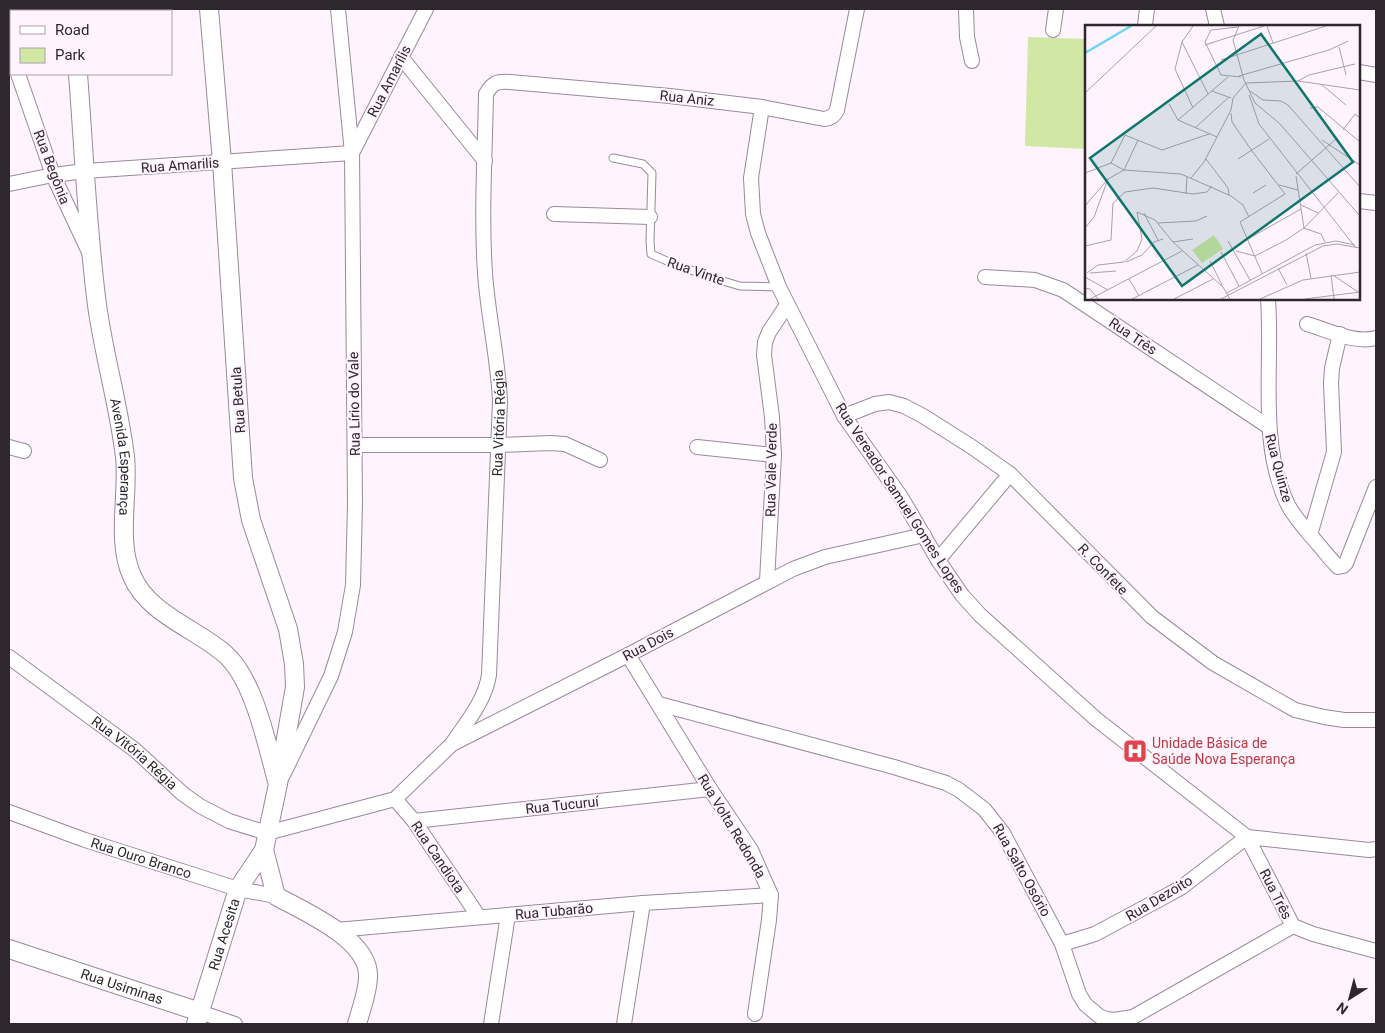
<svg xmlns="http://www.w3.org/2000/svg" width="1385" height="1033" font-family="Roboto,sans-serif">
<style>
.green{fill:#d1e7a4}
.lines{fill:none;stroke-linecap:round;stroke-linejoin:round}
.service-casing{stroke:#9b8999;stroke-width:9}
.minor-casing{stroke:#9b8999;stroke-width:16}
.tertiary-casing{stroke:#9b8999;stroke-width:20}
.service{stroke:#fff;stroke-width:7}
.minor{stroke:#fff;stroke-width:14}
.tertiary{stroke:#fff;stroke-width:18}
.labels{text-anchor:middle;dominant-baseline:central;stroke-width:4;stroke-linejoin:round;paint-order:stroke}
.street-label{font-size:14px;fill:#2e272d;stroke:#fff3fe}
.health-label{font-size:14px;fill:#be3a42;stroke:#fff3fe;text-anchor:start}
.inset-river{fill:none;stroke:#6ad6f2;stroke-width:2.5}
.inset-road{fill:none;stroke:#aba1aa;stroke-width:1}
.view{fill:#0f766e;fill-opacity:0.15;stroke:#0f766e;stroke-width:2.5}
.inset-edge{fill:none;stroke:#2e272d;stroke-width:2.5}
</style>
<rect width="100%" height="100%" fill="#fff3fe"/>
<!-- green -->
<polygon class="green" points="1028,37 1086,39 1086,149 1025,146"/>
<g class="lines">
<!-- service casing -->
<g class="service-casing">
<polyline id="service" points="613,158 643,164 652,173 650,241 651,254 676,265 723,281 740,286 779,287"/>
</g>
<!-- minor casing -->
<g class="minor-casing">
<g id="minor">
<polyline points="966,9 967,37 972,61"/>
<polyline points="1213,9 1217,26"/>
<polyline points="1145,25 1147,9"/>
<polyline points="1053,30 1056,9"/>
<polyline points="9,46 11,53"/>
<polyline points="401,57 485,161"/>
<polyline points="1359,72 1376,75"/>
<polyline points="18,74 53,175 89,252"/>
<polyline points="762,107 751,178 753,214 758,233 779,287 844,416 901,497 938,560 962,595 980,615 1096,719 1247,837 1293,926 1313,934 1376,951"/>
<polyline points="352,153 426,9"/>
<polyline points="9,184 53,175 85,171 352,153"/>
<polyline points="1359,201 1376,203"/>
<polyline points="554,214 650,217"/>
<polyline points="985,277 1035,280 1063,290 1269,427"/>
<path d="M1268,299C1273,365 1258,444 1288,505C1296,520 1308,532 1318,544C1325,552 1331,560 1338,567L1343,566L1346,563L1376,487"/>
<path d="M1307,324C1328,330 1354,344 1376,338"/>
<polyline points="844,416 875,404 889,402 904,406 923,416 972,447 1010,474 1152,617 1213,663 1295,710 1324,717 1344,720 1376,720"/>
<polyline points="355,445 499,445 550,443 565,444 600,460"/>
<polyline points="9,447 24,451"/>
<polyline points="697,447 774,455"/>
<polyline points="1310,535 1334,452 1331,383 1332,368 1340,334"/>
<polyline points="938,560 1010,474"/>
<polyline points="767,581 774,455 772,417 764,355 765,342 769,332 787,305"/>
<polyline points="628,655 710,789 751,850 771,895 769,920 755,1014"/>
<path id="s1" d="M9,657L135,750L183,794L200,806L229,821L267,833L395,799L452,744L628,655L793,569L825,557L924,535"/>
<polyline points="659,704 894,767 946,783 959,790 984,809 1003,833 1062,944 1079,994 1085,1004 1099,1016 1106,1019 1114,1020 1133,1017 1293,926"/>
<path id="s2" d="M452,744C466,723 485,701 489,675L500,401C498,358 488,316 485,273C481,214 485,154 486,94C492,83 497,81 510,82L670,96L762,107L824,119C831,118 834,116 837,110L857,9"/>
<polyline points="283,775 331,676 345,632 353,585 355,504 352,153 338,9"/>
<polyline points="395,799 414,821 479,917"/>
<path id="s3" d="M9,812L85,840L238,889L276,896"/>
<polyline points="414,821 710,789"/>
<polyline points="1247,837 1369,850 1376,849"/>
<polyline points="336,930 643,903 771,895"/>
<polyline points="1062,944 1095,934 1164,897 1182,887 1247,837"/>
<polyline points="200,1012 235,1024"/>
<polyline points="491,1024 508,915"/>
<polyline points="624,1024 643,903"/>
</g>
</g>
<!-- tertiary casing -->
<g class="tertiary-casing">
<g id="tertiary">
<polyline points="73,9 73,11"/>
<path id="s4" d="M78,74C84,151 87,228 97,305C104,356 119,406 125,457C129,494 116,541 132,576C148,614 195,628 225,654C254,679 267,745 277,781"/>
<path d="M264,850L276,896C303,911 369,939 368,976C368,992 361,1009 357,1024"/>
<path id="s5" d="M9,949L200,1012"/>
<path id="s6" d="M196,1024L238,889L264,850L278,784L295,687L294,664L288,629L251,520L243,478L222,162L209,9"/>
</g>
</g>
<!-- service -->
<use href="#service" class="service"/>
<!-- minor -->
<use href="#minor" class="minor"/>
<!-- tertiary -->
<use href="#tertiary" class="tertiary"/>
</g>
<!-- icons -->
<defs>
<g id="hospital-square" transform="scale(1.25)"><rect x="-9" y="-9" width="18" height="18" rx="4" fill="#e0444e" stroke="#fff3fe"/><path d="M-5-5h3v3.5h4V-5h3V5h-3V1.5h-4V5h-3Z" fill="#fff"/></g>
</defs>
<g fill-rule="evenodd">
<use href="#hospital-square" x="1135" y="751"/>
</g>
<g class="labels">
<!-- street labels -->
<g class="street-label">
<text transform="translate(389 81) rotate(-63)">Rua Amarílis</text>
<text transform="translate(687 98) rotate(6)">Rua Aniz</text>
<text transform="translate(180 165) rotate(-4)">Rua Amarilis</text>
<text transform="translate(52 167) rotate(69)">Rua Begônia</text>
<text transform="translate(696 271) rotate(19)">Rua Vinte</text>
<text transform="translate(1133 336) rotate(34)">Rua Três</text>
<text transform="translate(238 400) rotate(-94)">Rua Betula</text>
<text transform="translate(354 404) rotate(-91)">Rua Lírio do Vale</text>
<text stroke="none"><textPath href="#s2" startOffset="331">Rua Vitória Régia</textPath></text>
<text stroke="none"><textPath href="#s4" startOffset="386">Avenida Esperança</textPath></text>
<text transform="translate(1279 468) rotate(75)">Rua Quinze</text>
<text transform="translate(771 470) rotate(-89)">Rua Vale Verde</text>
<text transform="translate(900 498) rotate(57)">Rua Vereador Samuel Gomes Lopes</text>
<text transform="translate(1103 569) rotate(46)">R. Confete</text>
<text transform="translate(648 644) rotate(-28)">Rua Dois</text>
<text stroke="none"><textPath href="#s1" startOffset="158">Rua Vitória Régia</textPath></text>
<text transform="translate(562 805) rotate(-6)">Rua Tucuruí</text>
<text transform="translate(732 826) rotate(59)">Rua Volta Redonda</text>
<text transform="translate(438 857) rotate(56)">Rua Candiota</text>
<text stroke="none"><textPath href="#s3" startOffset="140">Rua Ouro Branco</textPath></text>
<text transform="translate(1022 870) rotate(61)">Rua Salto Osório</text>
<text transform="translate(1276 894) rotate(63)">Rua Três</text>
<text transform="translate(1159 898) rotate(-31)">Rua Dezoito</text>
<text transform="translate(554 911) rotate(-5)">Rua Tubarão</text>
<text stroke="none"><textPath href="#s6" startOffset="94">Rua Acesita</textPath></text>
<text stroke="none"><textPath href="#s5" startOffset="119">Rua Usiminas</textPath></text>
</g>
<!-- health labels -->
<g class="health-label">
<text x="1152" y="743">Unidade Básica de<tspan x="1152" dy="16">Saúde Nova Esperança</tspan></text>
</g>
</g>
<!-- overview -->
<g transform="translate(1085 25)">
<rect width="275" height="275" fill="#fff3fe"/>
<path d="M129,210L138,224L117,238L107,225Z" fill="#d1e7a4"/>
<path class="inset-river" d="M0,28L46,1"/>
<path class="inset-road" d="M154,1L148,15L159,55L170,78L195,99L275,191M182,1L188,18M153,2L126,5L120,17L136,50L156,52M97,17L123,69M120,20L179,1M254,22L261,50M136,35L241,1M154,51L244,25L263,16M213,56L224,50L270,39M236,59L261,80M127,66L146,73M165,66L178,75L196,76L203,80L275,162M0,68L71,1M164,70L174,99L271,223M84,79L93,95L132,112M108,83L90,44L97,17L108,1M225,83L233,82L275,117M146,88L147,97L167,126L200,169L155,197L177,248M93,95L143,52M110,103L144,72M258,105L270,89L275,93M237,115L275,140M121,134L143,163L144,170M153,134L184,114M26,138L40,110L77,125L124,109M39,145L53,115M0,148L26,138L39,145L96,149L146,171L158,180L164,192M211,149L251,114M211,151L219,203M106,153L119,137L146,85L148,73L161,58L213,56L275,65M194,160L213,165M168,168L181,160M101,169L102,152M216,180L233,188M0,181L23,154L39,145M59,188L73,215M73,198L111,196L122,191M0,203L9,192L23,154M219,203L236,209L240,217M163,214L216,184M143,216L165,255M88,217L138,262L145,274M0,221L26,215L28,178L40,167L68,163L108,169L122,167L127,161M151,226L170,231L201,215L219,203L253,168M136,227L154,261M221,228L226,253M125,236L137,260M41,237L57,230L69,217L78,214M193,243L202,260M2,248L13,240L39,237L52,226L57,214L52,187L70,195L88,217L108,214M5,248L31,246M246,250L249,274M248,250L273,267M0,252L23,265M44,254L54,271M0,263L5,264L13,274M142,268L230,220L251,216L270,220M5,274L97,226M47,274L113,240M89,274L128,254M136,274L238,221L252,219L275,223M175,274L218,255L275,247M220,274L275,267"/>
<path class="view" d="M176,9L268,137L97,261L5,133Z"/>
<rect width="275" height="275" class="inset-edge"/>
</g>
<!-- border -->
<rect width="1385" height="1033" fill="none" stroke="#2e272d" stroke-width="20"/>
<!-- legend -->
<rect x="10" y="10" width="162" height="65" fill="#fff3fe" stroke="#aba1aa"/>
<rect x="20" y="26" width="25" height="8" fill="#ffffff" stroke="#aba1aa"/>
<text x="55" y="35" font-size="15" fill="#2e272d">Road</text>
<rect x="20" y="48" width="25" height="15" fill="#d1e7a4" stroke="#aba1aa"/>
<text x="55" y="60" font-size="15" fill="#2e272d">Park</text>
<!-- north arrow -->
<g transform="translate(1350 998) rotate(216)" stroke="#fff3fe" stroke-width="4" paint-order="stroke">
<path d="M0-4L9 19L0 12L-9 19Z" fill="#2e272d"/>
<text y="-8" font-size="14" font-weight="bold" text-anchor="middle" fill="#2e272d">N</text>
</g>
</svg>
